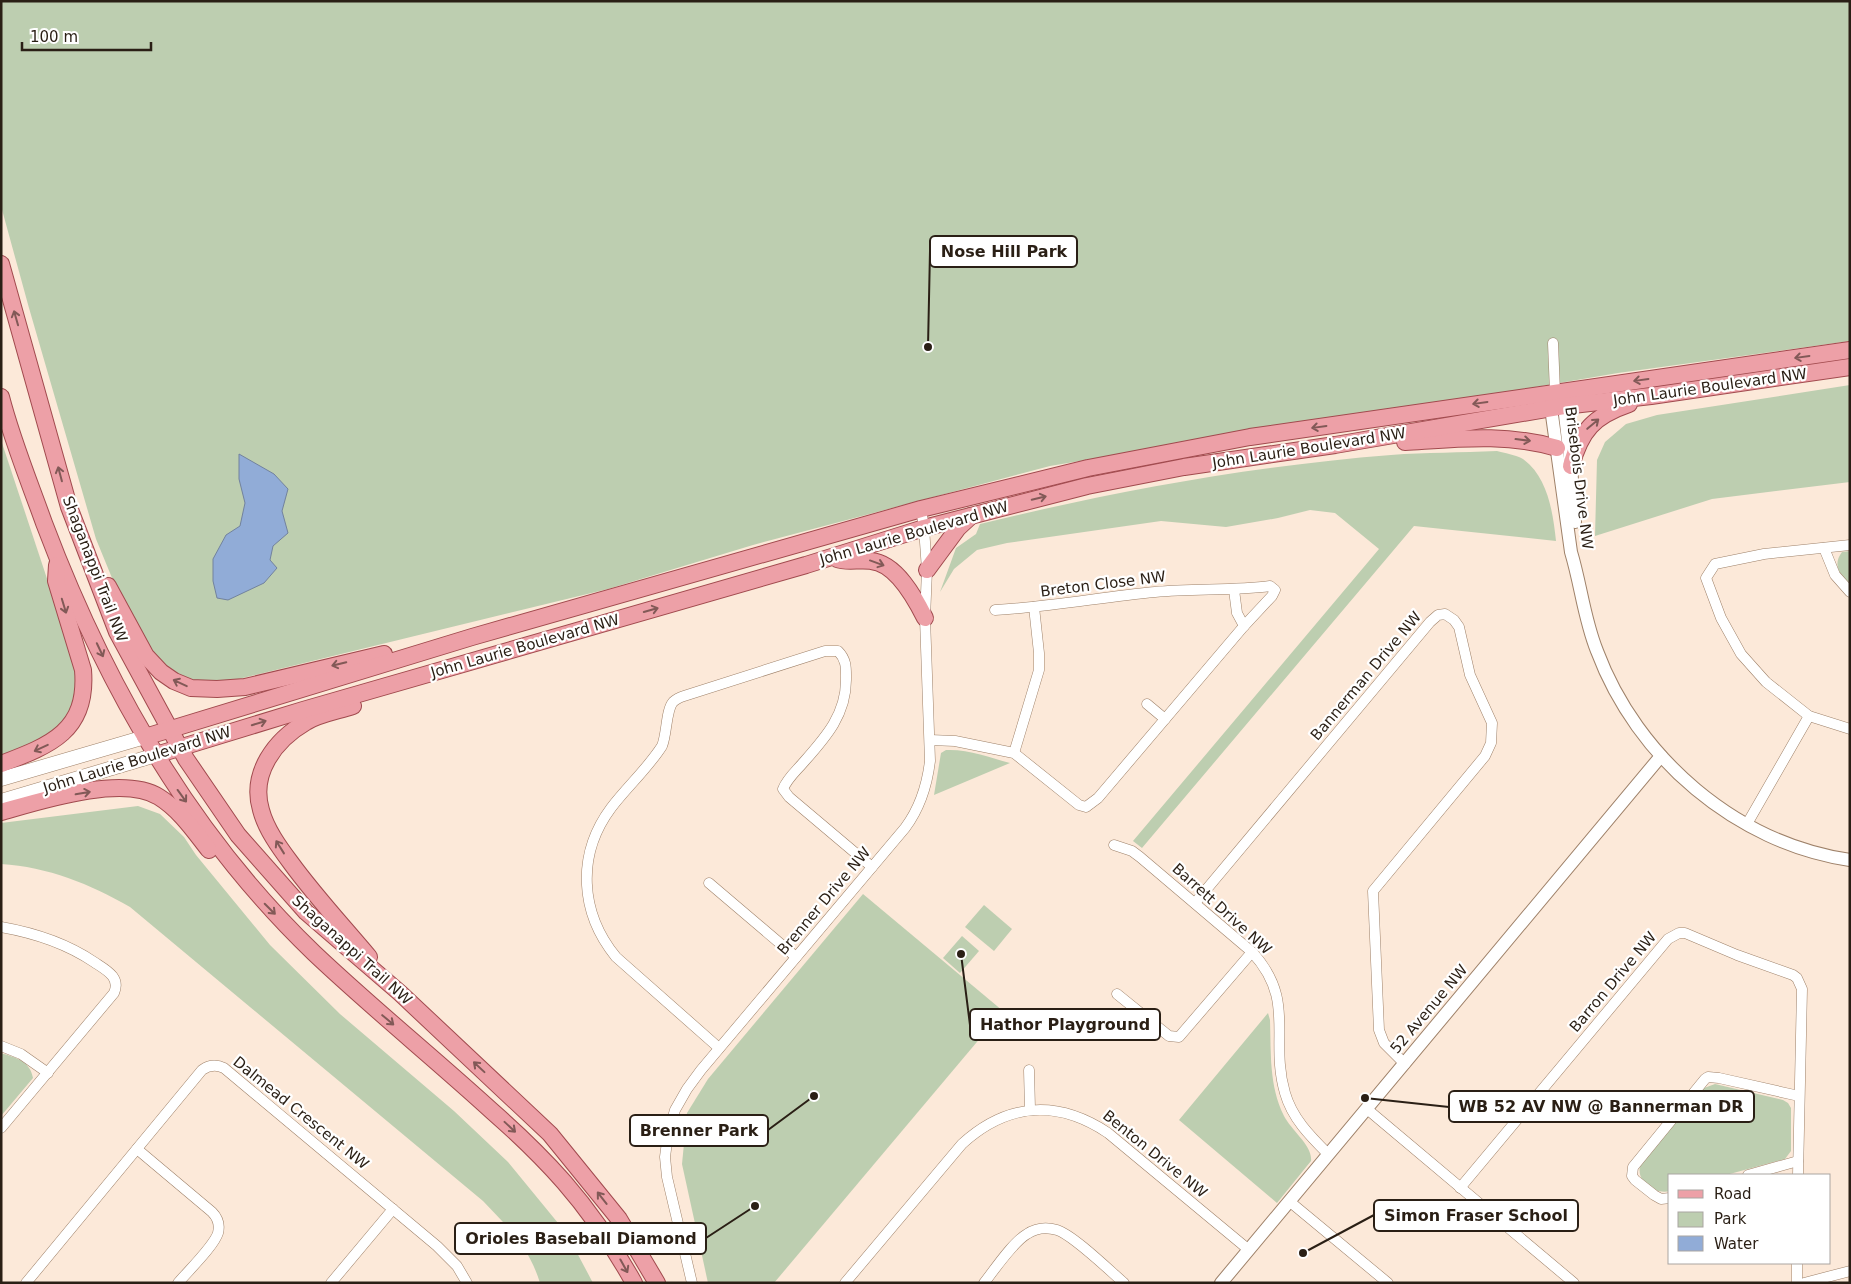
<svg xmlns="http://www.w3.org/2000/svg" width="1851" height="1284" font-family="'DejaVu Sans',sans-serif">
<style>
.green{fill:#bdceb0}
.water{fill:#91acd7;stroke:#72829d}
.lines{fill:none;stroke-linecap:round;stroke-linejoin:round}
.minor-casing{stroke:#9e8169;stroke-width:11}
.tertiary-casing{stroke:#9e8169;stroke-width:14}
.secondary-casing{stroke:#9e8169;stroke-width:15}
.primary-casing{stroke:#a14a4e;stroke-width:18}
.minor{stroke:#fff;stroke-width:10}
.tertiary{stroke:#fff;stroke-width:12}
.secondary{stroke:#fff;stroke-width:14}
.primary{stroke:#eda0a7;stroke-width:16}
.oneway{stroke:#825957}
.labels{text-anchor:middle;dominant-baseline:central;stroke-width:4.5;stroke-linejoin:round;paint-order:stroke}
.street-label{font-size:15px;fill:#2a1f15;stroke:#fff}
.leader{fill:none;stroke:#2a1f15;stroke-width:2}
.callout-dot{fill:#2a1f15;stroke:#fff;stroke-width:2}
.callout{fill:#fff;stroke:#2a1f15;stroke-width:2}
.callout-label{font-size:16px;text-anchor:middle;font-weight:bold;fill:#2a1f15}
</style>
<rect width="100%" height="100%" fill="#fce9d9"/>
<!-- green -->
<g class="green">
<polygon points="1,1 1850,1 1850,341 1618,373 1500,393 1249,429 1158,448 1050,466 753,545 608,589 218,684 190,680 168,669 160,661 126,612 96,539 29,308 1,206"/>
<polygon points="1850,385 1850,482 1712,499 1595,536 1597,460 1605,442 1626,424 1657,415"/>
<polygon points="1,440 77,669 77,694 68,717 52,735 1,757"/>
<path d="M1497,451C1504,453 1516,455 1523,459C1548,477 1553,513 1556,541L1414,526L1142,848L1133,841L1379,549L1335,513L1310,510L1278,518L1226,527L1161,521L1007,543L977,550L954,569L940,592L956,548L976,534L980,524C1115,491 1252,466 1391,455C1426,452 1461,453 1497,451Z"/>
<path d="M1850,551V586C1840,575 1832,565 1842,552Z"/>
<path d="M946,750C968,749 989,757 1010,763L934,795L941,753Z"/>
<path d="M138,806L160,814L184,837L196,855L270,945L340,1014L454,1111L508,1162L567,1234L593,1283H540C529,1247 508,1227 483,1201L130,907C90,884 48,867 1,864V823Z"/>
<polygon points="863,894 1003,1011 774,1283 708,1283 682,1164 687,1113 708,1079"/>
<polygon points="984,905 1012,929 994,951 965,927"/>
<polygon points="962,936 979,951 960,973 943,958"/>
<path d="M1268,1013L1270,1020C1271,1052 1269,1086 1284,1116C1291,1130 1313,1146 1311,1161L1277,1203L1179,1120Z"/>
<path d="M1,1053C17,1058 30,1061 33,1078L1,1116Z"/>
<path d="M1715,1084L1783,1100L1788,1103L1791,1108V1151L1785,1159L1726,1175H1670V1191C1654,1195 1634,1181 1641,1163L1704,1088Z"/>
</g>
<!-- water -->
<polygon class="water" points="239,454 274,474 288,489 282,511 288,533 273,546 270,560 277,568 264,583 228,600 217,598 213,581 213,559 226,535 240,526 245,503 239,479"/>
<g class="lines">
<!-- minor casing -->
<g class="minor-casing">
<g id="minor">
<polyline points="1553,343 1555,392"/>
<polyline points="1850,545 1764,554 1715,564 1706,578 1721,618 1741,654 1766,682 1809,716 1850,729"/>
<polyline points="1824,548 1835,575 1850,592"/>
<polyline points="1234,590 1237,613 1244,626"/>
<polyline points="1147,704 1165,719"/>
<path d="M930,740L955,741L1014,753L1079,805L1086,807L1098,798L1244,626L1272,596L1275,590L1270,586C1232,591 1194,588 1155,592C1102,597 1049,607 995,610"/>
<polyline points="1014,753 1039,670 1039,653 1034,607"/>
<polyline points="1747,824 1809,716"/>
<path d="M1114,845L1132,851L1140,857L1252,952C1297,1001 1269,1038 1285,1093C1292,1118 1310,1136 1328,1154"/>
<polyline points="709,883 796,957"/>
<polyline points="1195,903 1430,622 1438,615 1445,614 1454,620 1459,627 1470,675 1492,723 1491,743 1485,756 1373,891 1379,1030 1384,1043 1405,1064"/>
<path d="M1,927C35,933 66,943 94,962C106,970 121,977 114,993L1,1128"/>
<polyline points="1117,994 1169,1036 1179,1037 1252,952"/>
<polyline points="1,1046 21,1054 48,1073"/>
<path d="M719,1048L616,957C580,913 576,855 611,808C627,787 648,768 662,746C667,734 666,710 673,702C676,699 681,697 684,696L825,651H838C847,660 846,669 846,680C846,716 824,739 802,764C795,772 787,779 783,789L789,797L872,867"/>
<polyline points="1029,1070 1030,1109"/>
<polyline points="1367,1109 1574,1283"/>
<path d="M137,1149L212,1212C218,1218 220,1225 218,1233C214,1246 188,1271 178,1283"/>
<polyline points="1748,1175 1798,1161"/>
<polyline points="1460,1188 1668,939 1679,933 1685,933 1737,955 1793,975 1797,978 1802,989 1798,1175"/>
<polyline points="1670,1198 1661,1199 1654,1195 1635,1180 1632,1176 1633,1167 1705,1079 1708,1077 1719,1078 1799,1096"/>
<polyline points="1289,1201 1388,1283"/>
<path d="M26,1283L202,1070C209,1065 216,1064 224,1068L437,1246L457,1266L467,1283"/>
<polyline points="331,1283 393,1209"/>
<path d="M692,1283L667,1177L665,1157L668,1134L675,1110L687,1089L701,1070L905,828C920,808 927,786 930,761L925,618L927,570L924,528L921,509"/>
<path d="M845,1283L962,1144C1007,1103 1057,1099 1108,1133L1249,1250"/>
<path d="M984,1283C995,1269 1013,1242 1027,1234C1036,1228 1047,1227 1057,1230C1073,1235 1109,1270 1124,1283"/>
<polyline points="1797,1283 1797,1263"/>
<polyline points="1804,1283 1850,1271"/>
</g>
</g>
<!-- tertiary casing -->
<g class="tertiary-casing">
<g id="tertiary">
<polyline points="1560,399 1564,406 1571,466 1575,522"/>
<path d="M1553,400L1551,408L1571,552C1581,585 1584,619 1597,651C1637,758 1736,843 1850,860"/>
<polyline points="1221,1283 1661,756"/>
</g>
</g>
<!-- secondary casing -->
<g class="secondary-casing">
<g id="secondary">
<polyline points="1,779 145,737"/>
<polyline points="1,801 156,755"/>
</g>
</g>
<!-- primary casing -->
<g class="primary-casing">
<g id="primary">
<polyline points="1,264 69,507 117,632 186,759 238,835 306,912 400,993 550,1134 619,1219 657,1283"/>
<path d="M1,397C12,440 29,481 44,523C104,682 191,835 314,953C372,1008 434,1058 493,1112C518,1134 542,1157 564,1182C591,1213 614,1247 634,1283"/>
<path d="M1405,442C1456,439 1507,433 1557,448"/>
<path d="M1571,466C1581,430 1594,416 1629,404"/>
<path d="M837,559C847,563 860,559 871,561C896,563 915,598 925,618"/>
<polyline points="927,570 958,528 971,516"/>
<polyline points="108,586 146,656 161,672 174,681 191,688 217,689 245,687 384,654"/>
<path d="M353,706C338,711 319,714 306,722C275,740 250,773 261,810C266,829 279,847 291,863C315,896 343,926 369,957"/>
<polyline points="145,737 472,637 921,509 1088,468 1250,437 1850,350"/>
<polyline points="156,755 303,710 806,565 924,528 1087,486 1184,467 1335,445 1564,406 1651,396 1850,367"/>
<path d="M1,764C51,745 88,731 83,670L56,581L57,565"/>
<path d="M1,812C40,801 123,774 159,797C180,810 194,831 209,850"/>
</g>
</g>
<!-- minor -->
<use href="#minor" class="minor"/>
<!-- tertiary -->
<use href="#tertiary" class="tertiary"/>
<!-- secondary -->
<use href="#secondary" class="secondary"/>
<!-- primary -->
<use href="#primary" class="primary"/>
</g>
<!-- one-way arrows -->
<defs><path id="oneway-shaft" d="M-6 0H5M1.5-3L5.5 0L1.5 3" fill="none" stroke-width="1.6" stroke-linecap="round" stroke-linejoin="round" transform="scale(1.25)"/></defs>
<g class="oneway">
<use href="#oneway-shaft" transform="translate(16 318) rotate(-106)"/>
<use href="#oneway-shaft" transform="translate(1802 357) rotate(172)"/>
<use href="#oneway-shaft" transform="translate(1641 380) rotate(172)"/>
<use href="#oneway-shaft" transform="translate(1480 403) rotate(172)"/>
<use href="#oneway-shaft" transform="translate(1593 424) rotate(-40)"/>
<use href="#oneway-shaft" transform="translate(1319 427) rotate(172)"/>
<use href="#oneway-shaft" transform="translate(1523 440) rotate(7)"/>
<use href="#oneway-shaft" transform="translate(60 474) rotate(-105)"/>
<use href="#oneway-shaft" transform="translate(1039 498) rotate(-14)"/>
<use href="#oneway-shaft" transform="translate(877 563) rotate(20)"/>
<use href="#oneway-shaft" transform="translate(64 606) rotate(73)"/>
<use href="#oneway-shaft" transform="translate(651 610) rotate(-16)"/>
<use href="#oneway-shaft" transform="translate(100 650) rotate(65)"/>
<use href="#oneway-shaft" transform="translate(339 664) rotate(166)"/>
<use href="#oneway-shaft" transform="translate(180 683) rotate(-155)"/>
<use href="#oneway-shaft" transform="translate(259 723) rotate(-17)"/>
<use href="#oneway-shaft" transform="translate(41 748) rotate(155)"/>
<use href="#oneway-shaft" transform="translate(83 793) rotate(-10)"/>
<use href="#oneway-shaft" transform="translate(182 796) rotate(54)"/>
<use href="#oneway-shaft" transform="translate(280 847) rotate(-122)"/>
<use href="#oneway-shaft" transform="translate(270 909) rotate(45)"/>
<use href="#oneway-shaft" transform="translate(388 1020) rotate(40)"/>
<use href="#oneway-shaft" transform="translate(479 1067) rotate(-137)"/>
<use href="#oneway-shaft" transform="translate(510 1127) rotate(43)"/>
<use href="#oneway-shaft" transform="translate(602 1198) rotate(-128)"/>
<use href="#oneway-shaft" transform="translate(624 1266) rotate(61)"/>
</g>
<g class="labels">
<!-- street labels -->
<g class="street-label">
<text transform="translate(1710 387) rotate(-8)">John Laurie Boulevard NW</text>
<text transform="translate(1309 448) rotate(-9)">John Laurie Boulevard NW</text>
<text transform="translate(1579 478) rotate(83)">Brisebois Drive NW</text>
<text transform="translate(914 533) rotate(-16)">John Laurie Boulevard NW</text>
<text transform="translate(95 569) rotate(69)">Shaganappi Trail NW</text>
<text transform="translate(1103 584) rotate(-7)">Breton Close NW</text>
<text transform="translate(525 646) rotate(-16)">John Laurie Boulevard NW</text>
<text transform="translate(1366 676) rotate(-50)">Bannerman Drive NW</text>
<text transform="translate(137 760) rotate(-17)">John Laurie Boulevard NW</text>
<text transform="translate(824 901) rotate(-50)">Brenner Drive NW</text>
<text transform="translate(1222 909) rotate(42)">Barrett Drive NW</text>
<text transform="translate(352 950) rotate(42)">Shaganappi Trail NW</text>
<text transform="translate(1613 982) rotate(-50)">Barron Drive NW</text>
<text transform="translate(1429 1009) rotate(-50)">52 Avenue NW</text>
<text transform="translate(301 1113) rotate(39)">Dalmead Crescent NW</text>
<text transform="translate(1155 1154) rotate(39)">Benton Drive NW</text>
</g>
</g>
<!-- callouts -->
<path class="leader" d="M928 347L930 251M961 954L970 1025M1365 1098L1449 1107M814 1096L768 1130M1303 1253L1374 1215M755 1206L706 1238"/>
<g class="callout-dot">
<circle cx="928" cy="347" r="5"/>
<circle cx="961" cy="954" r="5"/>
<circle cx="1365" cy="1098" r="5"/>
<circle cx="814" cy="1096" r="5"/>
<circle cx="1303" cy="1253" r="5"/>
<circle cx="755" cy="1206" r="5"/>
</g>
<g class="callout">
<rect x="930" y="236" width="147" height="31" rx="5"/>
<rect x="970" y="1009" width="190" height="31" rx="5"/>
<rect x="1449" y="1091" width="305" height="31" rx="5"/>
<rect x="630" y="1115" width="138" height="31" rx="5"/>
<rect x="1374" y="1200" width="204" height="31" rx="5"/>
<rect x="455" y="1223" width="251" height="31" rx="5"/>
</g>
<g class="callout-label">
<text x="1004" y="257">Nose Hill Park</text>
<text x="1065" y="1030">Hathor Playground</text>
<text x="1601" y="1112">WB 52 AV NW @ Bannerman DR</text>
<text x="699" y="1136">Brenner Park</text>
<text x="1476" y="1221">Simon Fraser School</text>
<text x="581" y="1244">Orioles Baseball Diamond</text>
</g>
<!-- border -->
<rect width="1851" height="1284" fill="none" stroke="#2a1f15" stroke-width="5"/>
<!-- legend -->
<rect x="1668" y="1174" width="162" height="90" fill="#ffffff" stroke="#aaa5a1"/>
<rect x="1678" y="1190" width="25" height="8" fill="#eda0a7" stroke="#aaa5a1"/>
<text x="1714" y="1199" font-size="15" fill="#2a1f15">Road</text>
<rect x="1678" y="1212" width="25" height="15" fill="#bdceb0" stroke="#aaa5a1"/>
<text x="1714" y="1224" font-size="15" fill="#2a1f15">Park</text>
<rect x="1678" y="1236" width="25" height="15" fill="#91acd7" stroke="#aaa5a1"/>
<text x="1714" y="1249" font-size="15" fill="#2a1f15">Water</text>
<!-- scale -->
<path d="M22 42v8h129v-8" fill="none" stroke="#2a1f15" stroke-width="2.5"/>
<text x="30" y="42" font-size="15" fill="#2a1f15" stroke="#ffffff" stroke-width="4" paint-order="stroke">100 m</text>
</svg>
